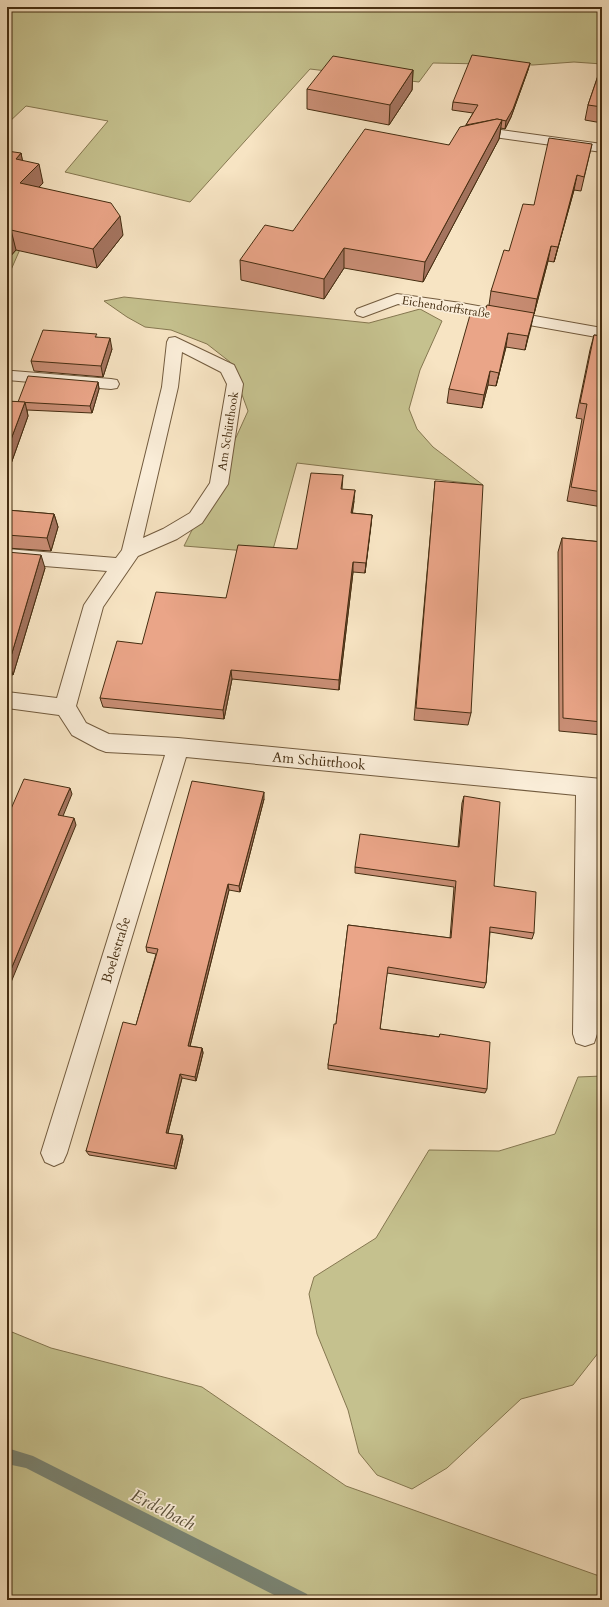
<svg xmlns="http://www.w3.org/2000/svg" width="609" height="1607" font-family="Cardo,serif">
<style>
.green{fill:#c5c18e;stroke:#857750}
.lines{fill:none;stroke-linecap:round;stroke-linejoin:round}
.stream{fill:#7a8473;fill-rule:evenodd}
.minor-casing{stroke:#725b3e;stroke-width:2}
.minor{fill:#faedd8;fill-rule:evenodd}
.wall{fill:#c98e75;stroke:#452d11}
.shaded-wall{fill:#a4745f;stroke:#452d11}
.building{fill:#eaa588;stroke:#452d11}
.labels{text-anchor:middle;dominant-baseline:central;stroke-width:3.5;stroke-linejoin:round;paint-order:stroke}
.far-street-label{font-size:12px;fill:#452d11;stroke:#faedd8}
.street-label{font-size:14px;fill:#452d11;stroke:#faedd8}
.near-water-label{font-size:18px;font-style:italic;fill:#5b513a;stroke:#faedd8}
</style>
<rect width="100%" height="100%" fill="#f7e4c3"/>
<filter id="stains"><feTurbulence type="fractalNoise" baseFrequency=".005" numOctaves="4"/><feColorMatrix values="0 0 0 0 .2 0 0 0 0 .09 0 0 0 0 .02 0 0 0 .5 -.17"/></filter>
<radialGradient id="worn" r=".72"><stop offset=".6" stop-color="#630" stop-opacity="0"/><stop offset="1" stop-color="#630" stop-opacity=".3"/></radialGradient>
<!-- green -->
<g class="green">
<polygon points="7,7 556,7 602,12 602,64 574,62 533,65 433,63 419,82 310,69 190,202 65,172 108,121 26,106 7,124"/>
<polygon points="7,244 21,247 7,279"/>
<polygon points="124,297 369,323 420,309 442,321 420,370 409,409 417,429 433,447 483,485 297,463 272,553 184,546 213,488 248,411 230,362 207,344 171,330 145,327 127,317 104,301"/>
<polygon points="602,1076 602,1348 573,1385 521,1399 447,1468 412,1489 377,1475 359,1453 348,1410 317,1334 309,1294 314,1277 376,1238 429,1150 499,1151 555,1134 578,1077"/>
<polygon points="7,1330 51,1348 202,1387 346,1486 602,1577 602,1600 7,1600"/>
</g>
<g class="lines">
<!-- stream -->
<polygon class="stream" points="7,1448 33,1456 307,1594 309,1600 284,1600 26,1468 7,1464"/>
<!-- minor casing -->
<g class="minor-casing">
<g id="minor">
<polygon points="494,129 602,144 602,152 494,137 471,142 466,141 464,138 466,135"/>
<polygon points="397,294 461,303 602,328 602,338 461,313 398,304 363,317 357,315 355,312 357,309"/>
<path d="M175,337L234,365L243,384L228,484L202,523L177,539L138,556L103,607L76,706L86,723L109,734L178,738L602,779V797H598L597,1034L594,1043L585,1046L576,1043L573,1034L576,795L186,757L67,1153L63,1162L54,1166L45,1162L41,1153L165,755L106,752L98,749L72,735L59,715L7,708V692L57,698L84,605L107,571L7,563V549L116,558L122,550L162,387L167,342L169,338ZM182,352L221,372L227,384L210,483L190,513L163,529L143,538L178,387Z"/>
<polygon points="13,371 111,379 117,380 119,384 117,388 111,389 7,380 7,372"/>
</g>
</g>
<!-- minor -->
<use href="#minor" class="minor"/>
</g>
<!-- wall -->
<g class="wall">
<polygon points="530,63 528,70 511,117 505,129 501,128 499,139 423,282 344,268 324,299 241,280 240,260 449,145 466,125 473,113 452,110 453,102"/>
<polygon points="602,64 602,123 585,120 588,105"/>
<polygon points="413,70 412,90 389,125 307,109 307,89"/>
<polygon points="592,144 581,191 574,190 554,262 548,261 534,314 533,314 525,350 506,347 496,386 488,385 482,408 447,403 449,389 489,305 491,291 509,251 534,205"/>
<polygon points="21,153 22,160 43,183 39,187 123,235 97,268 16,250 7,260"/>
<polygon points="594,335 602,336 602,507 567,501 582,419 576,418 590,350"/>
<polygon points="97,337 112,349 103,377 34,371 31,361"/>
<polygon points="98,382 99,389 92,413 27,410 28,416 7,475 7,401 18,402"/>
<polygon points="343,475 342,489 354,501 352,513 372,515 365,573 353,572 339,690 232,679 224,719 103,707 100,698 142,644 226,598 297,549"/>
<polygon points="435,481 471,713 468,725 414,720 434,494"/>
<polygon points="7,510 54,514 58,527 51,551 7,548"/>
<polygon points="562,538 602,542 602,735 559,731 558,552"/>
<polygon points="7,552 45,568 13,675 7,674"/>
<polygon points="464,796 494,886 534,933 532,939 490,932 486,983 484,988 387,973 380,1029 439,1037 440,1034 487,1089 485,1093 328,1069 328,1065 336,1024 348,925 450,938 454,887 355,873 355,867 458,847 462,803"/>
<polygon points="264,799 240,892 229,890 190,1046 202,1048 203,1053 196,1081 182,1078 168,1133 183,1139 176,1169 89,1155 86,1151 136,1025 156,954 147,952 146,947"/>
</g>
<!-- shaded-wall -->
<g class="shaded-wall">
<polygon points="530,63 528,70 511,117 505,129 506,121"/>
<polygon points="413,70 412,90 389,125 390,105"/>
<polygon points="502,120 499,139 423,282 425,262"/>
<polygon points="21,153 25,173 16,159"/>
<polygon points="39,164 43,183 25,202 20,183"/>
<polygon points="577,175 574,190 554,262 558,247"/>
<polygon points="120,216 123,235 97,268 93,249"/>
<polygon points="11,230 16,250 7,260 7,235"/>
<polygon points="551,246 548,261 534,314 537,299"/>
<polygon points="344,248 344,268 324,299 324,279"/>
<polygon points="534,313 531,327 525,350 528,336"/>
<polygon points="508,333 506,347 496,386 499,373"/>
<polygon points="110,338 112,349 103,377 101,366"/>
<polygon points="490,371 488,385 482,408 484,395"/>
<polygon points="98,382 99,389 92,413 90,406"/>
<polygon points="25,402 28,416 7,475 7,450"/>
<polygon points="355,490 354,501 351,524 351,513"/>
<polygon points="54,514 58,527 51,551 47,538"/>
<polygon points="372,515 371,526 365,573 366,563"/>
<polygon points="41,555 45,568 13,675 9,663"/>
<polygon points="353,562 353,572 339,690 339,680"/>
<polygon points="231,670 232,679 224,719 223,710"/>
<polygon points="70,788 72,794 61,821 58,815"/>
<polygon points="264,792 264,799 240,892 239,886"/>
<polygon points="74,818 76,825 7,992 7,979"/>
<polygon points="228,884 229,890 189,1050 188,1046"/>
<polygon points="202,1048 203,1053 196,1081 195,1077"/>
<polygon points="180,1074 182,1078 167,1136 166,1133"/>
<polygon points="182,1135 183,1139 176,1169 174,1166"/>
</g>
<!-- building -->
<g class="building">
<polygon points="472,55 530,63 513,109 506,121 502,120 497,119 466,125 478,105 453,102"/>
<polygon points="333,56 413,70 390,105 307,89"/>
<polygon points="602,64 602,107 588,105"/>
<polygon points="497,119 502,120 425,262 344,248 324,279 240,260 265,225 293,231 365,129 449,145 460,127"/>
<polygon points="549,138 592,144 584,177 577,175 558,247 551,246 537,299 491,291 504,250 509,251 523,204 534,205"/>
<polygon points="7,151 21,153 16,159 39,164 20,183 111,203 120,216 93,249 11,230 7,235"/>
<polygon points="487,305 534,313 528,336 508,333 499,373 490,371 484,395 449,389 470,315 483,317"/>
<polygon points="43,330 97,334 95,337 110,338 101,366 31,361"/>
<polygon points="594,335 602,336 602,492 571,487 587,404 580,403"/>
<polygon points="28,376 98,382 90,406 18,402"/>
<polygon points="7,401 25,402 7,450"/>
<polygon points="311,473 343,475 341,489 355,490 351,513 372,515 366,563 353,562 339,680 231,670 223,710 100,698 117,641 142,644 156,592 226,598 238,545 297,549"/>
<polygon points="435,481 483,485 471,713 416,708"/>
<polygon points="7,510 54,514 47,538 7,535"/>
<polygon points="562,538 602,542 602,722 563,718"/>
<polygon points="7,552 41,555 9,663 7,662"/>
<polygon points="24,779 70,788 58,815 74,818 7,979 7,818"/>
<polygon points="192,781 264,792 239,886 228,884 188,1046 202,1048 195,1077 180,1074 166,1133 182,1135 174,1166 86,1151 123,1022 136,1025 158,949 146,947"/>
<polygon points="464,796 500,802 494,886 536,892 534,933 490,927 486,983 388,967 380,1029 439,1037 440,1034 490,1042 487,1089 328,1065 334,1024 336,1024 348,925 451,938 456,881 355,867 360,834 459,847"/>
</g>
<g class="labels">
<!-- far-street labels -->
<g class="far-street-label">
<text transform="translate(446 307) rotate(9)">Eichendorffstraße</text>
<text transform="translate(228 431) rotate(-81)">Am Schütthook</text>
</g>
<!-- street labels -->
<g class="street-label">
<text transform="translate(319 761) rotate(5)">Am Schütthook</text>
<text transform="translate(116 950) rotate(-73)">Boelestraße</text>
</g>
<!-- near-water labels -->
<g class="near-water-label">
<text transform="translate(163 1510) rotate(27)">Erdelbach</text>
</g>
</g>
<!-- margin -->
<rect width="609" height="1607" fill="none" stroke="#f7e4c3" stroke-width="24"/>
<rect x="8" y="8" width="593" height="1591" fill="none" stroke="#452d11" stroke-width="2"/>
<rect x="12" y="12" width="585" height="1583" fill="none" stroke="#452d11"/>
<rect width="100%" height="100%" filter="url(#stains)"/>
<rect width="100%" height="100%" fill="url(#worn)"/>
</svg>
